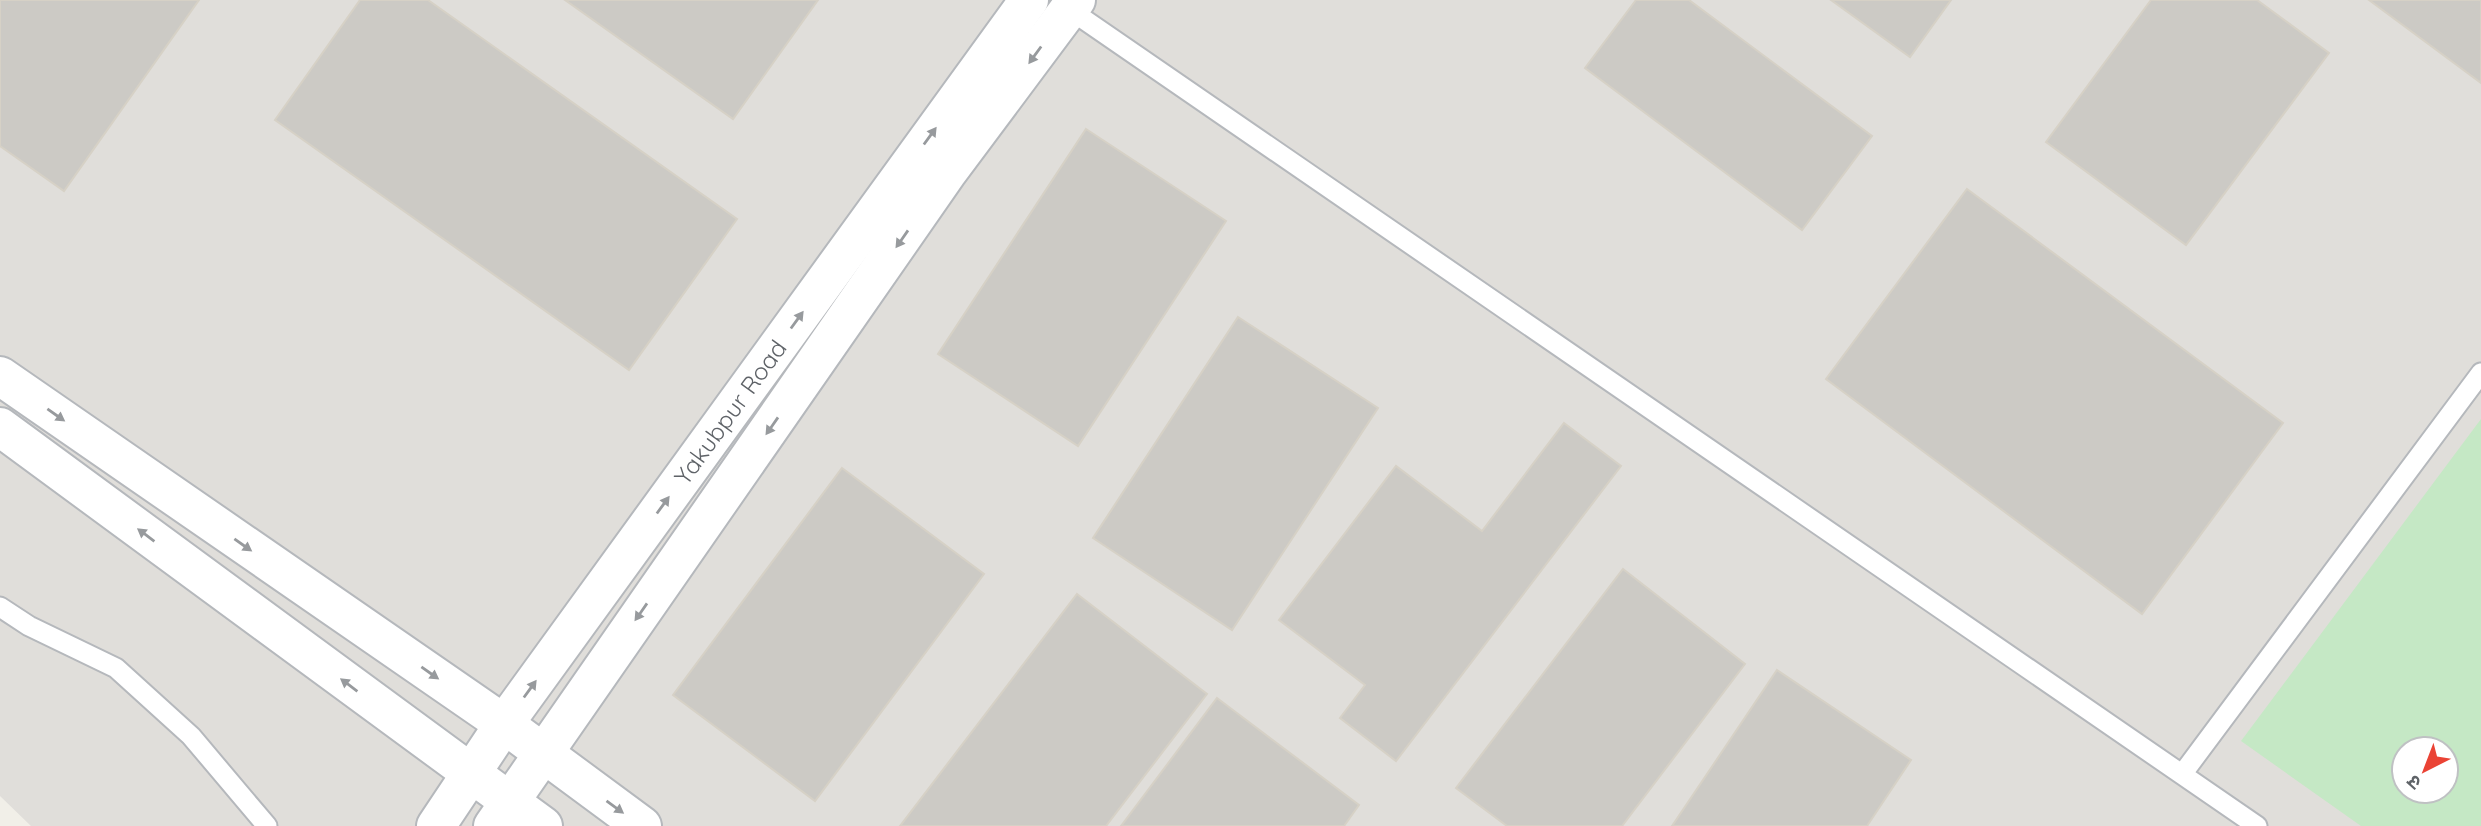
<svg xmlns="http://www.w3.org/2000/svg" width="2481" height="826" font-family="Quicksand,'Noto Sans Devanagari',sans-serif">
<style>
.industrial{fill:#e0deda;fill-rule:evenodd}
.green{fill:#c5e8c5;fill-rule:evenodd}
.building{fill:#cccac5;stroke:#d6d1c6;stroke-width:2}
.lines{fill:none;stroke-linecap:round;stroke-linejoin:round}
.service-casing{stroke:#b5b8bc;stroke-width:23}
.tertiary-casing{stroke:#b5b8bc;stroke-width:42}
.service{stroke:#fff;stroke-width:19}
.tertiary{stroke:#fff;stroke-width:38}
.oneway{fill:#979a9d}
.labels{text-anchor:middle;dominant-baseline:central;stroke-width:6;stroke-linejoin:round;paint-order:stroke}
.street-label{font-size:24px;fill:#5f6368;stroke:#fff}
</style>
<rect width="100%" height="100%" fill="#f1efe8"/>
<!-- industrial -->
<path class="industrial" d="M0,0H2481V826H31L0,796ZM2404,749H2446V791H2404Z"/>
<!-- green -->
<path class="green" d="M2481,419V826H2361L2241,741ZM2404,749H2446V791H2404Z"/>
<!-- building -->
<g class="building">
<polygon points="0,0 199,0 64,191 0,146"/>
<polygon points="360,0 428,0 737,219 629,370 275,120"/>
<polygon points="565,0 818,0 733,119"/>
<polygon points="1636,0 1689,0 1872,136 1802,230 1585,68"/>
<polygon points="1831,0 1951,0 1910,57"/>
<polygon points="2151,0 2257,0 2329,53 2186,245 2046,142"/>
<polygon points="2369,0 2481,0 2481,83"/>
<polygon points="1086,129 1226,221 1078,446 938,354"/>
<polygon points="1967,189 2283,423 2142,614 1826,379"/>
<polygon points="1238,317 1378,408 1232,630 1093,538"/>
<polygon points="1564,423 1621,466 1396,761 1340,718 1365,685 1279,620 1396,466 1482,531"/>
<polygon points="842,468 984,574 815,801 673,695"/>
<polygon points="1623,569 1745,664 1622,826 1507,826 1456,788"/>
<polygon points="1077,594 1207,694 1106,826 900,826"/>
<polygon points="1777,670 1911,760 1867,826 1672,826"/>
<polygon points="1217,698 1359,805 1344,826 1121,826"/>
</g>
<g class="lines">
<!-- service casing -->
<g class="service-casing">
<g id="service">
<polyline points="1063,5 2257,826"/>
<polyline points="0,607 29,626 116,668 191,736 267,826"/>
<polyline points="2183,773 2481,373"/>
</g>
</g>
<!-- tertiary casing -->
<g class="tertiary-casing">
<g id="tertiary">
<polyline points="0,376 504,724 642,826"/>
<polyline points="0,427 543,826"/>
<polyline points="436,826 504,724 1029,0"/>
<polyline points="493,826 947,173 1076,0"/>
</g>
</g>
<!-- service -->
<use href="#service" class="service"/>
<!-- tertiary -->
<use href="#tertiary" class="tertiary"/>
</g>
<!-- one-way arrows -->
<defs><path id="oneway-solid" d="M-6-.8H1V-3.2L6.5 0L1 3.2V.8H-6Z" transform="scale(1.75)"/></defs>
<g class="oneway">
<use href="#oneway-solid" transform="translate(1035 55) rotate(126)"/>
<use href="#oneway-solid" transform="translate(930 136) rotate(-54)"/>
<use href="#oneway-solid" transform="translate(902 239) rotate(125)"/>
<use href="#oneway-solid" transform="translate(797 320) rotate(-54)"/>
<use href="#oneway-solid" transform="translate(56 415) rotate(35)"/>
<use href="#oneway-solid" transform="translate(772 426) rotate(125)"/>
<use href="#oneway-solid" transform="translate(663 505) rotate(-54)"/>
<use href="#oneway-solid" transform="translate(146 535) rotate(-143)"/>
<use href="#oneway-solid" transform="translate(243 545) rotate(35)"/>
<use href="#oneway-solid" transform="translate(641 612) rotate(125)"/>
<use href="#oneway-solid" transform="translate(430 673) rotate(35)"/>
<use href="#oneway-solid" transform="translate(349 685) rotate(-143)"/>
<use href="#oneway-solid" transform="translate(530 689) rotate(-54)"/>
<use href="#oneway-solid" transform="translate(615 807) rotate(36)"/>
</g>
<g class="labels">
<!-- street labels -->
<g class="street-label">
<text transform="translate(730 412) rotate(-54)">Yakubpur Road</text>
</g>
</g>
<!-- north arrow -->
<g transform="translate(2425 770) rotate(222)"><circle r="33" fill="#ffffff" stroke="#bfc1c3" stroke-width="2"/>
<path d="M0-5L12 26L0 18L-12 26Z" fill="#ea4335"/>
<text y="-10" font-size="19" font-weight="bold" text-anchor="middle" fill="#5f6368">उ</text>
</g>
</svg>
